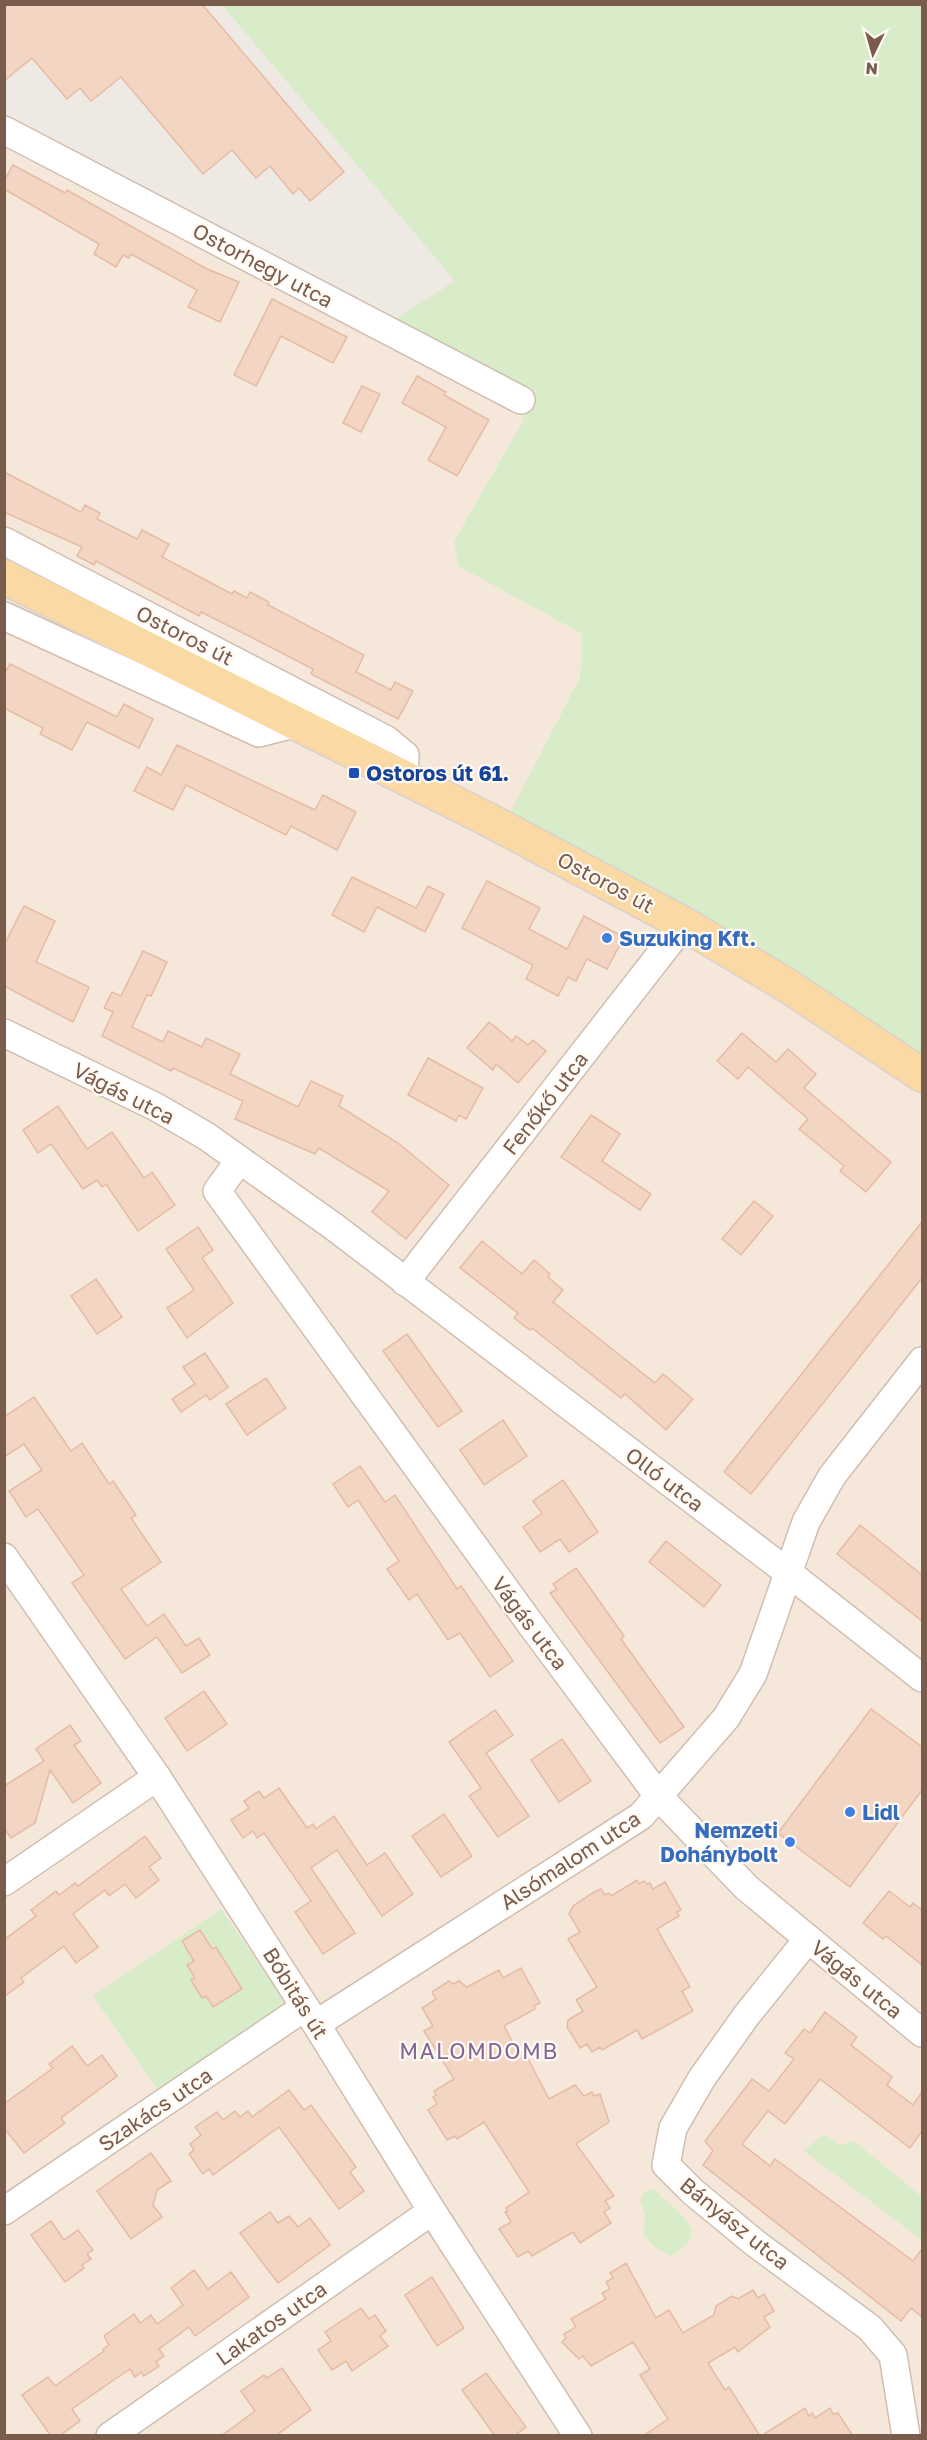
<svg xmlns="http://www.w3.org/2000/svg" width="927" height="2440" font-family="'Golos Text',sans-serif">
<style>
.residential{fill:#f5e8da}
.industrial{fill:#efe9e4}
.green{fill:#d8ecc9}
.building{fill:#f3d5c3;stroke:#e6bba3;stroke-width:1.5}
.lines{fill:none;stroke-linecap:round;stroke-linejoin:round}
.minor-casing{stroke:#d1beb0;stroke-width:30}
.major-casing{stroke:#dad1cd;stroke-width:36}
.minor{stroke:#fff;stroke-width:27}
.major{stroke:#fbd9a5;stroke-width:33}
.transit-dot{fill:#1a4fb4;stroke:#fffaf3;stroke-width:2}
.shop-dot{fill:#3f7fe0;stroke:#fffaf3;stroke-width:2}
.labels{text-anchor:middle;dominant-baseline:central;stroke-width:4.5;stroke-linejoin:round;paint-order:stroke}
.street-label{font-size:21px;fill:#7a5c4d;stroke:#fffaf3}
.transit-label{font-size:21px;font-weight:bold;fill:#164399;stroke:#fffaf3;text-anchor:start}
.shop-label{font-size:21px;font-weight:bold;fill:#366cbe;stroke:#fffaf3;text-anchor:start}
.neighbourhood-label{font-size:22px;letter-spacing:1.5px;fill:#846695;stroke:#fffaf3}
</style>
<rect width="100%" height="100%" fill="#fdf6ec"/>
<!-- residential -->
<polygon class="residential" points="4,118 392,321 530,389 522,423 454,541 458,566 582,634 580,677 506,820 922,1072 922,2435 5,2435"/>
<!-- industrial -->
<polygon class="industrial" points="4,5 222,5 456,281 392,321 5,118"/>
<!-- green -->
<g class="green">
<polygon points="222,5 922,5 922,1072 506,820 580,677 582,634 458,566 454,541 522,423 530,390 392,321 455,281"/>
<polygon points="221,1909 289,2007 161,2095 93,1996"/>
<polygon points="826,2135 839,2145 854,2141 922,2197 922,2240 804,2151 819,2138"/>
<path d="M654,2189C675,2212 716,2231 671,2256L657,2249L644,2236L645,2213L640,2201L644,2192Z"/>
</g>
<!-- building -->
<g class="building">
<polygon points="4,4 202,4 344,172 310,201 299,188 293,194 270,166 256,178 232,150 203,174 121,77 91,101 80,88 67,99 32,58 4,81"/>
<polygon points="13,165 65,193 67,190 207,269 239,282 220,322 188,307 197,290 131,254 129,258 123,255 116,267 94,254 99,244 4,189 4,181"/>
<polygon points="272,299 347,337 333,363 281,336 256,386 234,375"/>
<polygon points="417,376 446,392 444,395 489,420 457,476 428,460 446,427 402,403"/>
<polygon points="362,386 380,394 361,432 343,423"/>
<polygon points="4,472 81,512 85,505 100,513 97,519 137,539 142,530 169,544 162,557 232,594 234,591 247,598 250,592 269,602 268,605 364,655 356,672 391,690 395,682 413,691 398,719 311,674 313,669 251,637 201,612 199,616 96,561 94,565 77,556 82,547 4,512"/>
<polygon points="10,664 117,717 124,704 153,719 139,748 87,722 72,750 40,734 43,728 4,708 4,674"/>
<polygon points="177,745 315,810 323,795 356,812 337,850 291,826 286,835 186,785 173,810 134,791 147,767 161,775"/>
<polygon points="352,877 416,908 428,886 444,894 425,932 377,907 364,932 332,915"/>
<polygon points="487,881 540,908 529,929 567,949 584,916 624,937 607,969 587,959 576,981 568,977 558,996 526,979 533,965 462,928"/>
<polygon points="24,906 55,921 36,962 89,987 73,1022 4,986 4,945"/>
<polygon points="143,951 167,962 151,996 147,995 132,1027 163,1042 168,1031 202,1047 206,1038 240,1054 230,1074 298,1107 311,1081 343,1096 339,1106 398,1143 449,1185 406,1239 372,1212 389,1191 319,1148 315,1154 235,1119 243,1101 173,1068 171,1071 102,1036 113,1012 104,1008 112,992 121,996"/>
<polygon points="489,1022 512,1041 516,1036 528,1045 533,1040 546,1051 518,1083 496,1064 493,1070 467,1048"/>
<polygon points="742,1033 776,1062 788,1049 816,1074 804,1088 891,1162 866,1192 840,1171 844,1166 799,1129 808,1119 748,1067 738,1079 717,1061"/>
<polygon points="428,1058 483,1088 466,1119 459,1115 456,1121 408,1095"/>
<polygon points="58,1106 87,1149 112,1132 144,1178 152,1172 175,1205 138,1231 106,1184 102,1187 97,1180 83,1189 51,1144 38,1153 23,1130"/>
<polygon points="591,1115 620,1134 602,1161 651,1194 640,1210 561,1157"/>
<polygon points="754,1201 773,1216 741,1255 722,1239"/>
<polygon points="922,1222 922,1278 751,1494 724,1472"/>
<polygon points="198,1227 213,1250 202,1258 233,1303 187,1338 167,1308 194,1290 166,1249"/>
<polygon points="482,1241 522,1274 534,1260 550,1274 548,1277 563,1290 553,1302 655,1383 663,1374 693,1399 666,1430 625,1394 621,1398 532,1328 530,1330 514,1318 518,1313 460,1268"/>
<polygon points="96,1279 122,1317 97,1334 71,1296"/>
<polygon points="407,1334 462,1411 438,1427 383,1351"/>
<polygon points="205,1353 228,1387 210,1400 206,1395 181,1412 172,1399 195,1384 183,1367"/>
<polygon points="266,1378 286,1408 247,1435 226,1404"/>
<polygon points="34,1397 71,1451 82,1443 109,1484 113,1481 136,1515 131,1518 161,1562 121,1589 147,1626 164,1614 186,1646 199,1638 210,1655 182,1673 157,1637 125,1659 72,1583 84,1575 38,1509 26,1517 9,1491 42,1470 24,1444 4,1457 4,1417"/>
<polygon points="503,1420 527,1456 484,1485 460,1450"/>
<polygon points="360,1466 385,1502 395,1495 457,1589 461,1586 513,1661 490,1677 460,1633 448,1640 417,1594 409,1600 387,1569 399,1561 358,1500 348,1507 333,1484"/>
<polygon points="563,1480 598,1532 569,1552 560,1539 540,1552 523,1527 542,1513 533,1501"/>
<polygon points="860,1525 922,1575 922,1621 837,1554"/>
<polygon points="666,1541 721,1585 704,1607 649,1562"/>
<polygon points="576,1568 624,1636 621,1639 684,1727 660,1743 550,1593 557,1589 553,1584"/>
<polygon points="204,1691 227,1724 187,1751 165,1718"/>
<polygon points="871,1709 922,1747 922,1790 850,1887 778,1833"/>
<polygon points="495,1710 513,1735 486,1753 529,1816 498,1837 469,1796 481,1788 449,1742"/>
<polygon points="70,1725 81,1741 74,1745 101,1783 73,1803 50,1770 35,1823 11,1838 4,1828 4,1786 44,1761 36,1749"/>
<polygon points="562,1739 591,1781 559,1802 531,1760"/>
<polygon points="279,1788 307,1828 313,1824 316,1829 334,1816 367,1865 385,1853 413,1894 382,1916 337,1850 311,1868 355,1933 323,1954 295,1912 311,1901 264,1833 257,1838 253,1831 243,1838 231,1820 249,1808 244,1801 259,1791 264,1798"/>
<polygon points="444,1814 472,1856 441,1877 412,1836"/>
<polygon points="145,1836 161,1858 149,1867 159,1880 136,1898 125,1884 109,1896 105,1890 73,1914 98,1947 76,1963 64,1946 21,1978 24,1982 5,1996 5,1939 36,1916 31,1910 56,1891 59,1895 75,1883 78,1886"/>
<polygon points="637,1880 639,1884 644,1881 647,1884 650,1883 653,1889 665,1882 681,1910 677,1912 679,1916 657,1929 690,1987 682,1991 693,2011 642,2039 637,2030 602,2050 600,2047 592,2052 587,2044 580,2048 567,2027 568,2020 583,2011 576,2000 597,1987 568,1939 580,1932 569,1914 573,1906 594,1892 601,1889 605,1895 609,1893 611,1896"/>
<polygon points="889,1891 910,1907 913,1903 922,1910 922,1965 886,1936 883,1939 863,1923"/>
<polygon points="200,1930 212,1949 216,1947 242,1989 213,2007 206,1996 202,1998 191,1980 195,1978 187,1965 194,1961 182,1941"/>
<polygon points="521,1968 540,2003 534,2006 535,2009 504,2026 519,2054 524,2051 549,2099 575,2085 584,2096 592,2092 594,2096 600,2094 609,2122 576,2144 614,2196 605,2201 610,2208 604,2212 611,2223 580,2243 573,2232 532,2256 528,2251 518,2257 499,2229 511,2222 505,2212 508,2211 506,2208 529,2192 484,2122 457,2139 455,2136 447,2140 428,2110 437,2104 433,2097 436,2095 434,2091 454,2079 424,2031 433,2026 422,2008 436,1999 432,1992 449,1981 453,1984 459,1981 467,1987 499,1970 503,1978"/>
<polygon points="825,2012 857,2037 851,2045 892,2077 887,2085 913,2105 922,2092 922,2131 910,2148 820,2079 785,2124 768,2111 742,2144 770,2166 775,2159 913,2261 922,2249 922,2317 911,2308 901,2321 703,2165 713,2151 705,2141 752,2079 769,2091 794,2059 785,2053 804,2029 810,2033"/>
<polygon points="72,2046 87,2066 102,2055 117,2076 61,2118 65,2123 24,2153 4,2128 4,2104 53,2068 49,2064"/>
<polygon points="289,2090 304,2110 311,2105 356,2167 350,2172 364,2191 339,2209 279,2127 213,2175 209,2169 203,2174 189,2154 194,2150 190,2144 201,2135 195,2127 217,2112 223,2120 235,2111 240,2117 248,2111 252,2117"/>
<polygon points="151,2153 171,2181 157,2190 153,2205 162,2217 131,2239 97,2191"/>
<polygon points="270,2212 278,2223 289,2216 298,2227 310,2218 330,2245 278,2283 240,2233"/>
<polygon points="51,2221 64,2240 78,2230 93,2250 87,2254 91,2259 82,2265 84,2268 65,2282 31,2235"/>
<polygon points="626,2263 656,2318 669,2310 683,2333 714,2315 716,2306 732,2296 738,2299 753,2290 758,2298 764,2294 774,2311 764,2317 770,2327 738,2352 735,2347 708,2363 725,2390 729,2387 760,2436 643,2436 668,2419 640,2375 650,2369 633,2342 591,2366 583,2356 579,2359 562,2342 566,2338 564,2334 576,2327 571,2319 606,2299 602,2293 610,2289 606,2282 613,2278 610,2273"/>
<polygon points="194,2270 208,2289 231,2272 249,2297 195,2336 189,2327 159,2349 164,2356 156,2362 159,2366 144,2376 141,2372 135,2377 130,2369 121,2375 72,2409 80,2421 59,2436 51,2436 22,2395 48,2377 55,2386 104,2351 103,2349 109,2345 104,2336 134,2314 140,2323 151,2315 157,2324 183,2305 171,2288"/>
<polygon points="432,2277 464,2328 437,2346 405,2295"/>
<polygon points="361,2308 369,2319 375,2315 386,2331 380,2336 388,2346 352,2371 346,2361 332,2370 318,2350 331,2341 325,2332"/>
<polygon points="282,2368 311,2410 275,2436 221,2436 255,2411 241,2391 264,2375 267,2378"/>
<polygon points="486,2373 526,2427 514,2436 495,2436 462,2390"/>
<polygon points="805,2408 809,2416 812,2413 815,2418 830,2408 833,2414 838,2413 853,2436 761,2436"/>
</g>
<g class="lines">
<!-- minor casing -->
<g class="minor-casing">
<g id="minor">
<polyline points="4,130 521,400"/>
<polyline points="4,541 387,740 405,755 404,778"/>
<polyline points="4,616 259,733 294,724"/>
<polyline points="4,1033 156,1107 206,1136 333,1226 790,1574 922,1678"/>
<polyline points="239,1161 217,1191 532,1626 659,1797 747,1888 922,2033"/>
<polyline points="405,1282 684,924"/>
<polyline points="4,1557 157,1777 316,2024 432,2211 578,2436"/>
<polyline points="4,1882 157,1777"/>
<polyline points="808,1939 746,2016 702,2078 673,2128 666,2165 693,2192 755,2243 870,2328 893,2355 906,2436"/>
<polyline points="316,2024 641,1816 726,1718 753,1674 806,1522 832,1476 922,1361"/>
<polyline points="4,2211 305,2007"/>
<polyline points="110,2436 432,2211"/>
</g>
</g>
<!-- major casing -->
<g class="major-casing">
<polyline id="major" points="4,577 489,820 684,924 788,986 922,1075"/>
</g>
<!-- minor -->
<use href="#minor" class="minor"/>
<!-- major -->
<use href="#major" class="major"/>
</g>
<!-- markers -->
<rect class="transit-dot" x="348" y="767" width="12" height="12" rx="3"/>
<g class="shop-dot">
<circle cx="607" cy="938" r="6"/>
<circle cx="850" cy="1812" r="6"/>
<circle cx="790" cy="1842" r="6"/>
</g>
<g class="labels">
<!-- street labels -->
<g class="street-label">
<text transform="translate(263 265) rotate(28)">Ostorhegy utca</text>
<text transform="translate(185 635) rotate(27)">Ostoros út</text>
<text transform="translate(606 882) rotate(28)">Ostoros út</text>
<text transform="translate(124 1093) rotate(27)">Vágás utca</text>
<text transform="translate(545 1103) rotate(-52)">Fenőkő utca</text>
<text transform="translate(665 1479) rotate(37)">Olló utca</text>
<text transform="translate(530 1623) rotate(53)">Vágás utca</text>
<text transform="translate(570 1860) rotate(-33)">Alsómalom utca</text>
<text transform="translate(857 1979) rotate(39)">Vágás utca</text>
<text transform="translate(296 1993) rotate(58)">Bóbitás út</text>
<text transform="translate(155 2109) rotate(-34)">Szakács utca</text>
<text transform="translate(735 2223) rotate(39)">Bányász utca</text>
<text transform="translate(271 2323) rotate(-35)">Lakatos utca</text>
</g>
<!-- transit labels -->
<g class="transit-label">
<text x="366" y="773">Ostoros út 61.</text>
</g>
<!-- shop labels -->
<g class="shop-label">
<text x="619" y="938">Suzuking Kft.</text>
<text x="862" y="1812">Lidl</text>
<text x="778" y="1830" text-anchor="end">Nemzeti<tspan x="778" dy="24">Dohánybolt</tspan></text>
</g>
<!-- neighbourhood labels -->
<g class="neighbourhood-label">
<text x="479" y="2050">MALOMDOMB</text>
</g>
</g>
<!-- border -->
<rect width="927" height="2440" fill="none" stroke="#7a5c4d" stroke-width="12"/>
<!-- north arrow -->
<g transform="translate(873 54) rotate(185)" stroke="#fffaf3" stroke-width="4.5" paint-order="stroke">
<path d="M0-4.5L10 22L0 15L-10 22Z" fill="#7a5c4d"/>
<text y="-9" font-size="16" font-weight="bold" text-anchor="middle" fill="#7a5c4d">N</text>
</g>
</svg>
